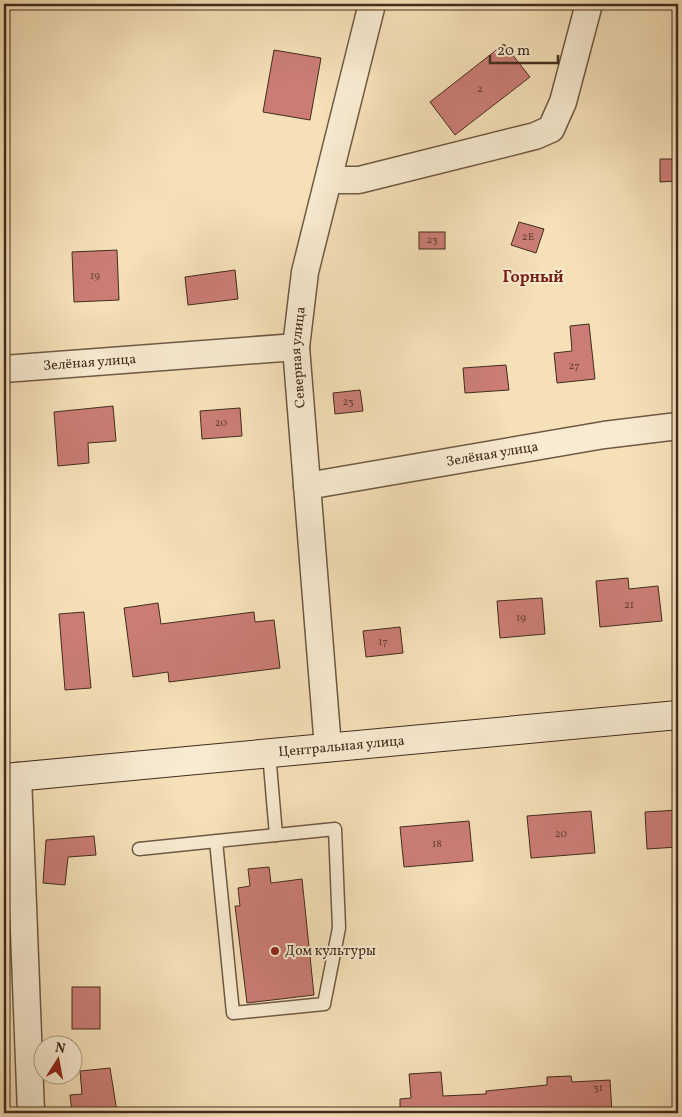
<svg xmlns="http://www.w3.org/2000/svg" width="682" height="1117" font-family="Vollkorn,serif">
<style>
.building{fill:#cb7d75;stroke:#422c1d}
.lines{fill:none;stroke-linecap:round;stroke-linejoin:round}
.lane-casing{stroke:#6f5944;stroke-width:15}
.street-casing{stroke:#6f5944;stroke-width:29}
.secondary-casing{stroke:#422c1d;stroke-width:30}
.lane{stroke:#f8ebd1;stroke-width:12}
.street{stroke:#f8ebd1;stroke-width:26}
.secondary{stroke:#f8ebd1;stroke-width:28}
.poi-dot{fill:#8f2418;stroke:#f8ebd1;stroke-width:2}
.labels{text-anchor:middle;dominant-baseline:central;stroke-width:4;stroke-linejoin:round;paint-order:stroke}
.number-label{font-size:11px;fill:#644033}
.street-label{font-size:14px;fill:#422c1d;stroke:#f8ebd1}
.poi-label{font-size:14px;fill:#422c1d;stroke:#f8ebd1;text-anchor:start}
.quarter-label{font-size:16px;font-weight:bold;fill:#7a1f14;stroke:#f8ebd1}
</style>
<rect width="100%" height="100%" fill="#f5e0b8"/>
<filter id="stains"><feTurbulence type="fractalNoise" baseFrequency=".004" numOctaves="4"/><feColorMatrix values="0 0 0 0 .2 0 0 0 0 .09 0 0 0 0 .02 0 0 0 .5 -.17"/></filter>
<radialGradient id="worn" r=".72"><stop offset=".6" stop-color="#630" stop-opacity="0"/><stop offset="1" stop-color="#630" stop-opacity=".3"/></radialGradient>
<!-- building -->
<g class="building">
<polygon points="504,44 530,77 455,135 430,102"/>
<polygon points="274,50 321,58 310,120 263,112"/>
<polygon points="660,159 677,159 678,181 660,182"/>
<polygon points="519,222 544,229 536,253 511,245"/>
<rect x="419" y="232" width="26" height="17"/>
<polygon points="117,250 119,300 74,302 72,252"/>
<polygon points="235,270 238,299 188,305 185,277"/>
<polygon points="589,324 595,379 557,383 554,353 572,351 570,326"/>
<polygon points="506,365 509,390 465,393 463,368"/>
<polygon points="360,390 363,411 335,414 333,393"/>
<polygon points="113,406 116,441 88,443 89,463 58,466 54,412"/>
<polygon points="240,408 242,436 202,439 200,411"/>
<polygon points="628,578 629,589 658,586 662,621 600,627 596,581"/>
<polygon points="542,598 545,634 500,638 497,601"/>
<polygon points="158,603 161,624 254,612 255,622 274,620 280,668 169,682 168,672 133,677 124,608"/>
<polygon points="84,612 91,688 65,690 59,614"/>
<polygon points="400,627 403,653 366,657 363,631"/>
<polygon points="678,810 678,847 647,849 645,812"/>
<polygon points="591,811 595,853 531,858 527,816"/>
<polygon points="469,821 473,861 404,867 400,827"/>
<polygon points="94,836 96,855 68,857 65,885 43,883 46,840"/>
<polygon points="269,867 271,883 302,879 314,995 247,1003 235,906 240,906 238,888 250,886 248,869"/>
<rect x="72" y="987" width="28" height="42"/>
<polygon points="110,1068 117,1112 72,1113 70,1095 82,1094 80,1071"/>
<polygon points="441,1072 443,1096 486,1094 486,1091 547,1085 547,1077 571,1076 572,1082 610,1080 612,1113 400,1113 400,1099 411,1098 409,1074"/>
</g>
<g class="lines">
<!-- lane casing -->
<g class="lane-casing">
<g id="lane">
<polyline points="269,753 276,835"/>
<polyline points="139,849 335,829 339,928 324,1004 233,1013 216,841"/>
</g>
</g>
<!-- street casing -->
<g class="street-casing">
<g id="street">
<polyline points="329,180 359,180 535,136 551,129 563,102 589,4"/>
<path id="s1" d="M4,369L296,347"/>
<path id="s2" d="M307,486L604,435L678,426"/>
<path id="s3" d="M328,748L296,347L305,272L372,4"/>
<polyline points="18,776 31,1113"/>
</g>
</g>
<!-- secondary casing -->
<g class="secondary-casing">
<g id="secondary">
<path id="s4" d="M4,778L678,715"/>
</g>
</g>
<!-- lane -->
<use href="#lane" class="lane"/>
<!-- street -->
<use href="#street" class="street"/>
<!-- secondary -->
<use href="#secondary" class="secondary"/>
</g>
<!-- markers -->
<circle class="poi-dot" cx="275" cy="951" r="5"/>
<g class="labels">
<!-- number labels -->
<g class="number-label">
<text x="480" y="89">2</text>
<text x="528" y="237">2Е</text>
<text x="432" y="240">23</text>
<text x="95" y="276">19</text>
<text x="574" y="366">27</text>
<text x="348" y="402">23</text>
<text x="221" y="423">20</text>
<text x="629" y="605">21</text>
<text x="521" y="618">19</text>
<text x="383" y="642">17</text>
<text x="561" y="834">20</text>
<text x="437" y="844">18</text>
<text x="598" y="1088">31</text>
</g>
<!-- street labels -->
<g class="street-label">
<text stroke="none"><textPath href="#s3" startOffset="392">Северная улица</textPath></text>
<text stroke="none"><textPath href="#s1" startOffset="86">Зелёная улица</textPath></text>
<text stroke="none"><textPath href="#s2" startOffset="188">Зелёная улица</textPath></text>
<text stroke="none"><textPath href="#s4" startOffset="339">Центральная улица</textPath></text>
</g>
<!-- poi labels -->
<g class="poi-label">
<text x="285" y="951">Дом культуры</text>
</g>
<!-- quarter labels -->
<g class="quarter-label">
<text x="533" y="278">Горный</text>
</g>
</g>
<!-- margin -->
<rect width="682" height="1117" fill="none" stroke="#f5e0b8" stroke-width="20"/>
<rect x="5" y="5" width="672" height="1107" fill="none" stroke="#422c1d" stroke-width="2.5"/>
<rect x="10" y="10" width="662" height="1097" fill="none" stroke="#422c1d"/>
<!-- north arrow -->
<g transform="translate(58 1060) rotate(11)"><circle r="24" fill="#f8ebd1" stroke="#af9f89"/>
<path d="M0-4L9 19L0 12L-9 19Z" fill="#8f2418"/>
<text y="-8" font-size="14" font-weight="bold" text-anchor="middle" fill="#422c1d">N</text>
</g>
<!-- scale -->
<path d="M490 55v8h68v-8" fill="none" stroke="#422c1d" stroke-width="2.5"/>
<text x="497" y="55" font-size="15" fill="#422c1d" stroke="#f8ebd1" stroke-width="4" paint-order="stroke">20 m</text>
<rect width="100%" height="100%" filter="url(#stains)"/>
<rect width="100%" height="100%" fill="url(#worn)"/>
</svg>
